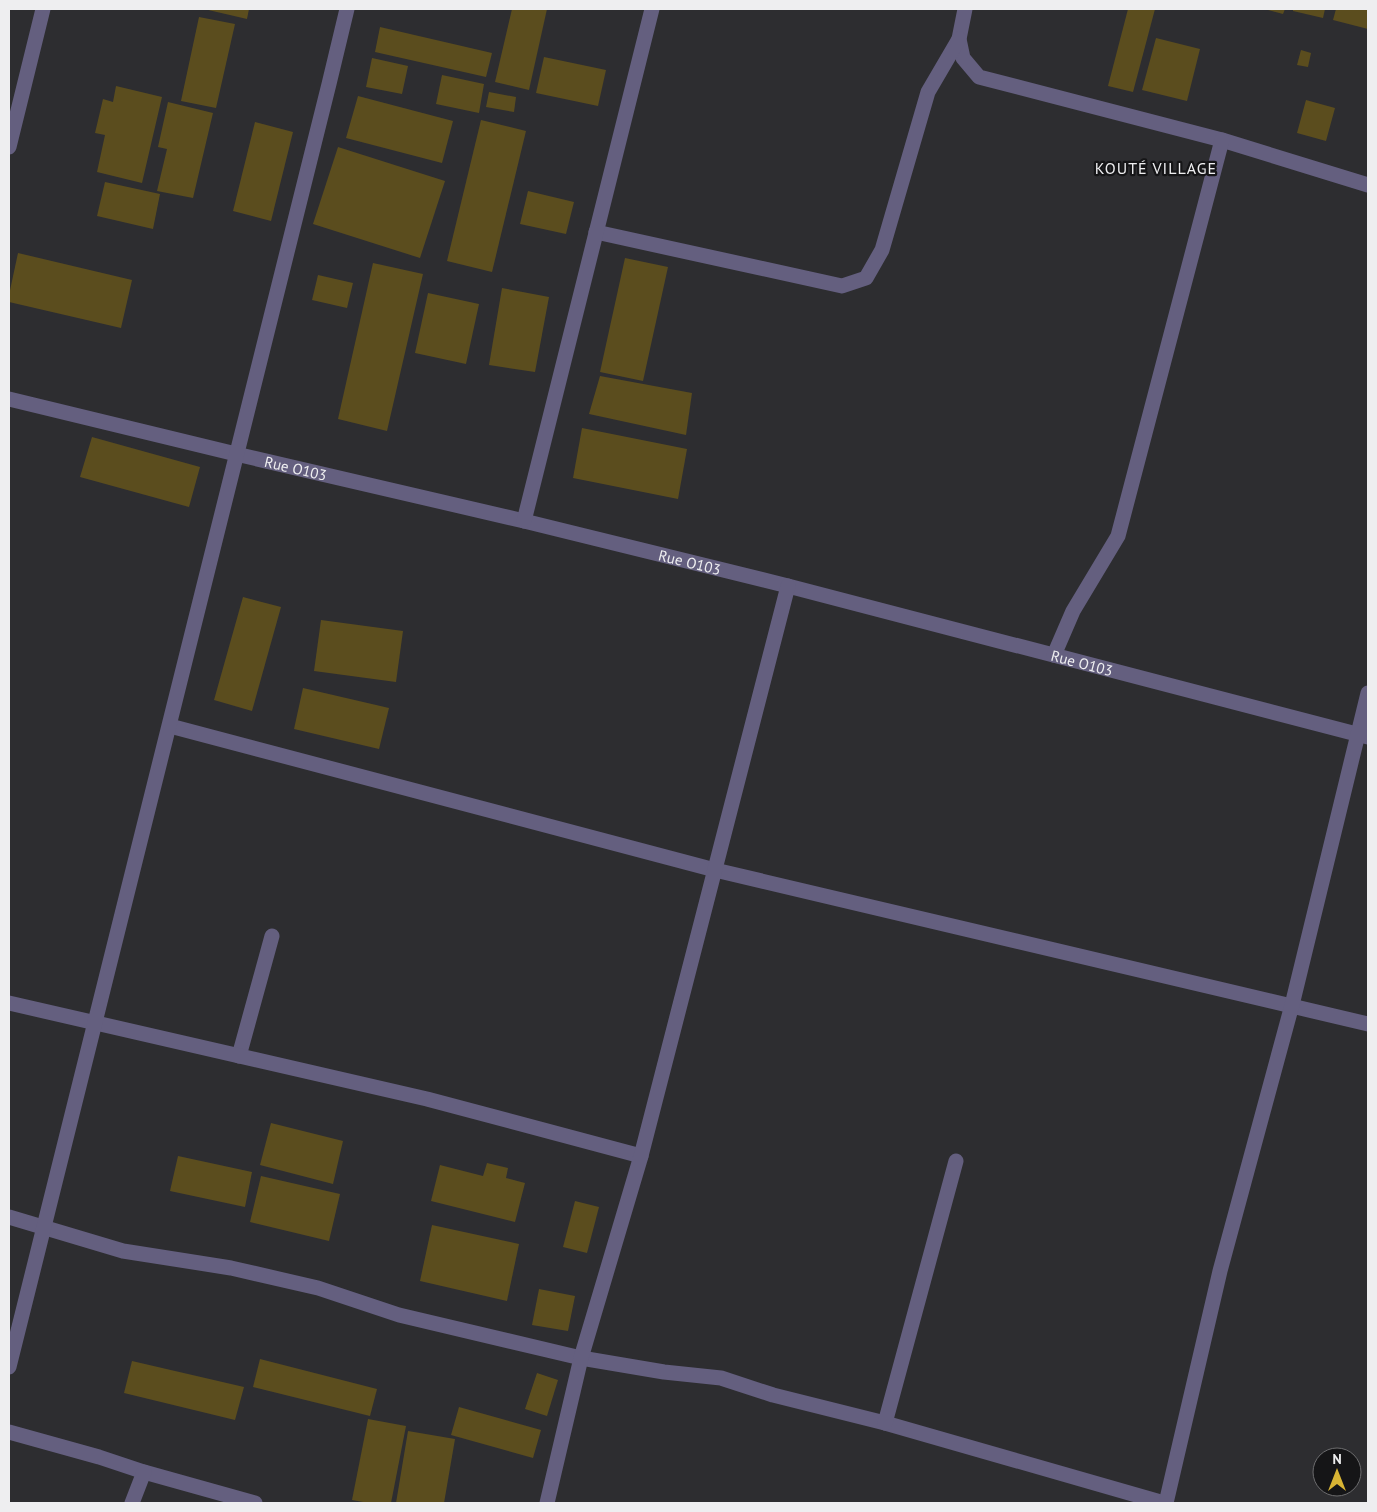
<svg xmlns="http://www.w3.org/2000/svg" width="1377" height="1512" font-family="'PT Sans',sans-serif">
<style>
.building{fill:#5b4d1e}
.lines{fill:none;stroke-linecap:round;stroke-linejoin:round}
.lane{stroke:#645f7f;stroke-width:15}
.street{stroke:#645f7f;stroke-width:15}
.labels{text-anchor:middle;dominant-baseline:central;stroke-width:4.5;stroke-linejoin:round;paint-order:stroke}
.street-label{font-size:15px;fill:#eeeef0;stroke:#151517}
.neighbourhood-label{font-size:16px;letter-spacing:1px;fill:#eeeef0;stroke:#151517}
</style>
<rect width="100%" height="100%" fill="#2d2d30"/>
<!-- building -->
<g class="building">
<polygon points="204,9 249,9 247,19"/>
<polygon points="512,9 547,9 529,90 495,82"/>
<polygon points="1128,9 1155,9 1133,92 1108,86"/>
<polygon points="1264,9 1285,9 1283,14"/>
<polygon points="1293,9 1325,9 1323,18 1293,11"/>
<polygon points="1336,9 1368,9 1368,29 1333,20"/>
<polygon points="199,17 235,24 216,108 181,101"/>
<polygon points="380,27 492,53 486,77 375,52"/>
<polygon points="1156,38 1200,49 1187,101 1142,90"/>
<polygon points="1301,50 1311,53 1308,67 1297,65"/>
<polygon points="544,57 606,70 598,106 536,93"/>
<polygon points="372,58 408,66 402,94 366,87"/>
<polygon points="442,75 484,84 479,113 436,104"/>
<polygon points="116,86 162,97 142,183 97,172 105,135 95,133 103,99 113,102"/>
<polygon points="489,92 516,97 514,112 486,107"/>
<polygon points="358,96 453,121 442,163 346,138"/>
<polygon points="1306,100 1335,108 1326,141 1297,133"/>
<polygon points="168,102 213,113 193,198 157,191 167,149 158,147"/>
<polygon points="481,120 526,131 492,272 447,261"/>
<polygon points="255,122 293,132 271,221 233,211"/>
<polygon points="338,147 445,181 420,258 313,224"/>
<polygon points="105,182 160,194 153,229 97,216"/>
<polygon points="528,191 574,202 566,234 520,224"/>
<polygon points="18,253 132,280 121,328 9,302 9,295"/>
<polygon points="625,258 668,267 643,381 600,372"/>
<polygon points="373,263 423,274 387,431 338,419"/>
<polygon points="318,275 353,283 347,308 312,300"/>
<polygon points="502,288 549,297 535,372 489,365"/>
<polygon points="428,293 479,304 466,364 415,353"/>
<polygon points="600,376 692,393 686,435 589,414"/>
<polygon points="582,428 687,449 678,499 573,478"/>
<polygon points="92,437 200,467 189,507 80,477"/>
<polygon points="243,597 281,607 252,711 214,700"/>
<polygon points="321,620 403,631 396,682 314,671"/>
<polygon points="303,688 389,708 379,749 294,729"/>
<polygon points="271,1123 343,1141 333,1184 260,1165"/>
<polygon points="178,1156 252,1172 245,1207 170,1191"/>
<polygon points="487,1163 508,1168 506,1178 525,1183 515,1222 431,1201 440,1165 483,1176"/>
<polygon points="261,1176 340,1194 329,1241 250,1222"/>
<polygon points="575,1201 599,1207 587,1253 563,1247"/>
<polygon points="432,1225 519,1244 507,1301 420,1281"/>
<polygon points="539,1289 575,1296 568,1331 532,1325"/>
<polygon points="260,1359 377,1389 370,1416 253,1387"/>
<polygon points="132,1361 244,1387 235,1420 124,1393"/>
<polygon points="537,1373 558,1380 547,1416 525,1409"/>
<polygon points="459,1407 541,1430 533,1458 451,1435"/>
<polygon points="368,1419 406,1426 391,1503 369,1503 352,1500"/>
<polygon points="408,1431 455,1439 444,1503 396,1503"/>
</g>
<g class="lines">
<!-- lane -->
<polyline class="lane" points="239,1056 272,936"/>
<!-- street -->
<g class="street">
<polyline points="965,9 959,39 963,58 979,77 1222,140 1368,185"/>
<polyline points="9,147 43,9"/>
<polyline points="596,232 842,286 866,278 882,250 928,92 959,39"/>
<path id="s1" d="M9,399L236,454L524,521L788,586L1368,737"/>
<polyline points="524,521 652,9"/>
<polyline points="1054,655 1073,611 1118,536 1222,140"/>
<polyline points="170,726 715,870 1368,1024"/>
<polyline points="9,1003 427,1099 641,1156"/>
<polyline points="9,1217 123,1251 231,1268 318,1288 399,1315 581,1358 664,1372 721,1378 773,1395 885,1423 1164,1503"/>
<polyline points="9,1367 329,84 347,9"/>
<polyline points="885,1423 956,1161"/>
<polyline points="9,1432 99,1457 144,1472 255,1503"/>
<polyline points="132,1503 144,1472"/>
<polyline points="547,1503 581,1358 641,1156 788,586"/>
<polyline points="1166,1503 1220,1271 1292,1005 1368,693"/>
</g>
</g>
<g class="labels">
<!-- street labels -->
<g class="street-label">
<text stroke="none"><textPath href="#s1" startOffset="295">Rue O103</textPath></text>
<text stroke="none"><textPath href="#s1" startOffset="700">Rue O103</textPath></text>
<text stroke="none"><textPath href="#s1" startOffset="1105">Rue O103</textPath></text>
</g>
<!-- neighbourhood labels -->
<g class="neighbourhood-label">
<text x="1156" y="168">KOUTÉ VILLAGE</text>
</g>
</g>
<!-- border -->
<rect width="1377" height="1512" fill="none" stroke="#eeeef0" stroke-width="20"/>
<!-- north arrow -->
<g transform="translate(1337 1472)"><circle r="24" fill="#151517" stroke="#6c6c6e"/>
<path d="M0-4L9 19L0 12L-9 19Z" fill="#d8b434"/>
<text y="-8" font-size="14" font-weight="bold" text-anchor="middle" fill="#eeeef0">N</text>
</g>
</svg>
